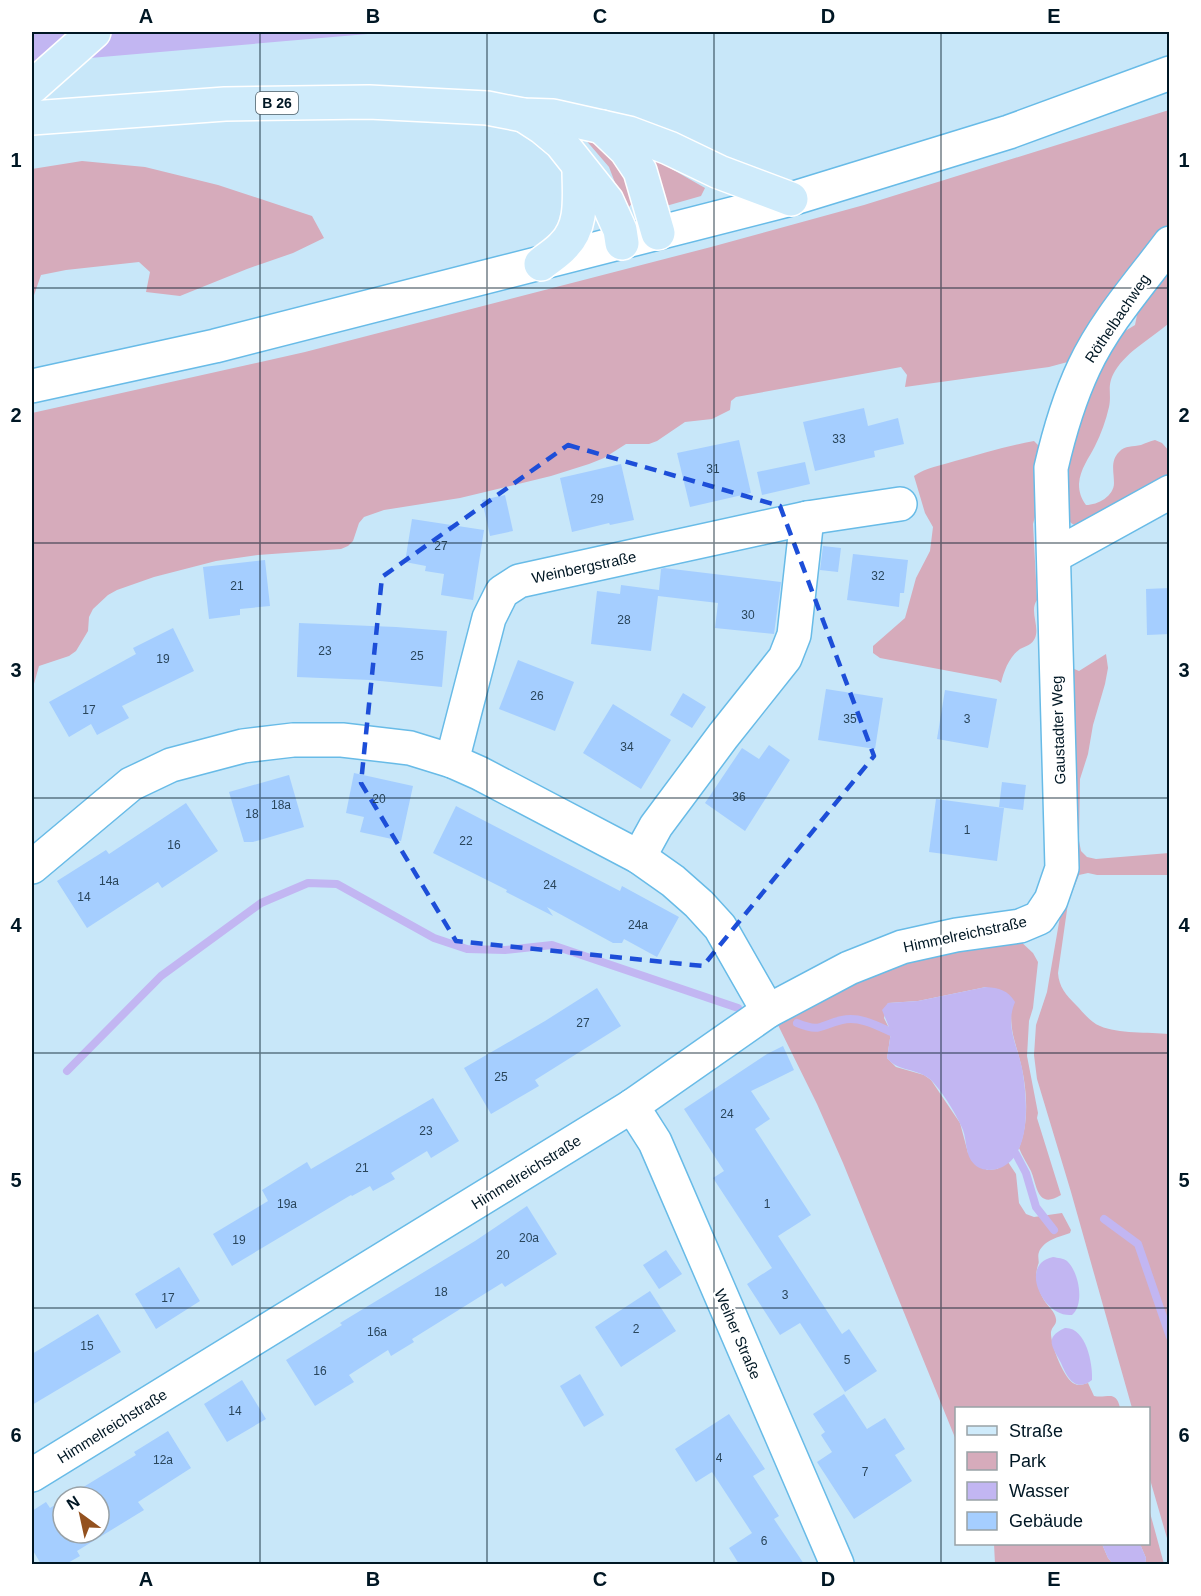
<svg xmlns="http://www.w3.org/2000/svg" width="1201" height="1596" font-family="Arial,sans-serif">
<style>
.green{fill:#d6abbb}
.water{fill:#c2b6f2}
.lines{fill:none;stroke-linecap:round;stroke-linejoin:round}
.stream{stroke:#c2b6f2;stroke-width:8}
.building{fill:#a5ceff}
.minor-casing{stroke:#68bbe7;stroke-width:36}
.major-casing{stroke:#fff;stroke-width:36}
.minor{stroke:#fff;stroke-width:33}
.major{stroke:#cfebfb;stroke-width:33}
.marked{fill:none;stroke:#1d4ed8;stroke-width:4.5;stroke-dasharray:12 8;stroke-linejoin:round}
.grid{fill:none;stroke:#001724;stroke-width:1.5;stroke-opacity:0.55}
.labels{text-anchor:middle;dominant-baseline:central;stroke-width:5;stroke-linejoin:round;paint-order:stroke}
.number-label{font-size:12px;fill:#29455b}
.shield{fill:#fff;stroke:#4c5d66;stroke-width:1.5}
.shield-label{font-size:14px;font-weight:bold;fill:#001724}
.street-label{font-size:15px;fill:#001724;stroke:#fff}
.neatline{fill:none;stroke:#001724;stroke-width:2}
.grid-label{font-size:20px;text-anchor:middle;font-weight:bold;fill:#001724}
</style>
<rect width="100%" height="100%" fill="#c8e7f9"/>
<!-- green -->
<g class="green">
<path d="M1169,110V323C1151,339 1128,350 1115,371C1106,386 1112,393 1109,407C1106,420 1101,434 1095,446C1089,458 1080,469 1079,484C1079,492 1081,498 1086,505C1098,505 1114,496 1114,483C1114,472 1110,461 1119,452C1125,445 1133,447 1141,445C1146,443 1150,441 1155,440L1162,443L1169,451V498L1076,526L1071,523L1066,517L1063,491L1075,417L1112,339L1135,325L1138,310L1075,360L1049,367L905,387L907,375L901,367L736,397L731,401L730,410L712,419L685,422L657,441L649,444H626L604,458L589,464L551,476L460,498L384,510L364,517L359,523L353,541L348,546L341,549L258,555L216,561L154,577L117,590L108,595L93,609L89,617L88,631L76,651L69,656L39,666L32,691V413L305,352L711,247L864,205Z"/>
<path d="M578,131C615,153 628,155 633,202L629,207L622,201L609,167Z"/>
<polygon points="656,160 705,188 701,196 666,206 653,164"/>
<polygon points="82,161 145,167 218,185 312,216 324,238 293,253 247,269 180,296 146,292 150,272 139,262 66,270 41,275 32,301 32,169"/>
<path d="M1034,441L1040,447L1037,509L1033,524L1037,600C1029,611 1040,626 1035,638C1032,645 1026,646 1020,649C1009,657 1004,671 1001,683L997,680L880,658L873,653V646L905,618L916,578L930,551L933,527L925,513L914,476C925,468 942,465 955,461C981,454 1007,446 1034,441Z"/>
<path d="M1106,654L1108,668L1105,684L1093,725L1088,754L1080,779L1079,841L1081,851L1087,857L1096,859L1169,853V875H1097L1088,873L1079,875L1068,903L1058,973C1059,987 1066,995 1076,1005C1083,1012 1090,1022 1100,1026C1118,1034 1149,1032 1169,1034V1545L1149,1476L1148,1408H1132L1071,1192L1037,1079L1034,1055L1036,1025L1047,992L1067,876L1072,668L1079,671Z"/>
<path d="M1018,939L1033,953L1038,962L1033,1008L1029,1021L1027,1056L1038,1113L1037,1118L1061,1195C1037,1210 1037,1185 1031,1171C1027,1163 1022,1156 1019,1148C1030,1121 1027,1085 1019,1057C1014,1038 1011,1032 1011,1012L986,987L918,1001L888,1003L884,1018L891,1032L887,1058L896,1067L924,1075L931,1080L960,1123L968,1153L987,1170L997,1169L1008,1162L1016,1174L1019,1203L1026,1214L1034,1217L1062,1213L1071,1230L1070,1233C1059,1237 1044,1240 1039,1252C1037,1257 1040,1262 1038,1265C1034,1277 1038,1289 1044,1300C1048,1307 1055,1311 1056,1319C1057,1325 1052,1326 1051,1332C1050,1343 1064,1380 1075,1384C1079,1386 1084,1384 1088,1383L1094,1396C1107,1399 1116,1389 1120,1408H956V1440L843,1163L817,1104L777,1023L860,972Z"/>
<polygon points="1149,1509 1164,1564 1145,1564 1146,1558 1140,1544 1148,1544"/>
<polygon points="994,1544 1102,1544 1108,1558 1113,1564 995,1564"/>
</g>
<!-- water -->
<g class="water">
<polygon points="32,32 391,32 32,63"/>
<path d="M986,987C999,988 1008,990 1015,1002C1005,1026 1017,1044 1022,1068C1027,1096 1033,1155 1000,1168C991,1171 981,1171 974,1164C965,1155 967,1141 963,1130C957,1115 942,1091 931,1080C918,1068 898,1072 887,1058L891,1032L882,1010L888,1003L918,1001Z"/>
<path d="M1053,1257C1058,1258 1063,1258 1067,1261C1079,1272 1085,1304 1072,1315C1043,1318 1018,1264 1053,1257Z"/>
<path d="M1065,1328C1086,1327 1093,1364 1092,1380C1075,1393 1067,1377 1061,1363C1053,1347 1043,1338 1065,1328Z"/>
<polygon points="1102,1544 1140,1544 1146,1558 1145,1564 1113,1564 1108,1558"/>
</g>
<g class="lines">
<!-- stream -->
<g class="stream">
<path d="M797,1023C822,1033 819,1025 842,1020C859,1016 876,1025 891,1032"/>
<polyline points="67,1071 161,976 261,903 308,883 337,884 434,938 467,949 505,950 552,945 738,1008"/>
<polyline points="1016,1154 1026,1173 1036,1207 1054,1230"/>
<polyline points="1104,1219 1138,1244 1170,1337"/>
</g>
</g>
<!-- building -->
<g class="building">
<polygon points="864,408 868,426 898,418 904,444 874,451 875,457 815,471 803,422"/>
<polygon points="739,440 751,493 690,507 677,453"/>
<polygon points="805,462 810,484 762,495 757,472"/>
<polygon points="621,464 634,520 610,525 609,523 572,532 560,478"/>
<polygon points="505,495 513,531 490,536 482,500"/>
<polygon points="412,519 484,530 473,600 441,595 444,574 425,571 426,566 405,562"/>
<polygon points="823,546 841,548 838,572 820,570"/>
<polygon points="853,554 908,560 904,593 900,593 899,607 847,600"/>
<polygon points="265,560 270,606 240,609 240,615 209,619 203,567"/>
<polygon points="664,568 781,582 774,634 715,628 718,603 658,596 651,651 591,644 597,591 620,594 621,585 659,590 661,569"/>
<polygon points="1170,588 1170,634 1147,635 1146,589"/>
<polygon points="299,623 396,627 447,631 442,687 370,680 297,677"/>
<polygon points="173,628 194,671 122,706 129,718 97,735 91,724 69,737 49,702 136,654 133,648"/>
<polygon points="518,660 574,682 555,731 499,709"/>
<polygon points="826,689 883,698 875,749 818,740"/>
<polygon points="945,690 997,699 988,748 937,739"/>
<polygon points="683,693 706,707 692,728 670,715"/>
<polygon points="613,704 671,740 641,789 583,753"/>
<polygon points="769,745 790,760 745,831 705,803 742,748 759,759"/>
<polygon points="354,773 413,786 401,841 360,832 364,817 346,813"/>
<polygon points="289,775 304,827 253,842 244,842 229,792"/>
<polygon points="1002,782 1026,785 1023,810 999,807"/>
<polygon points="936,799 1004,808 997,861 929,852"/>
<polygon points="186,803 218,851 162,888 158,882 87,928 57,881 106,850 109,854"/>
<polygon points="456,806 620,891 622,886 679,917 657,957 624,939 622,943 613,943 547,907 553,916 506,892 507,890 433,853"/>
<polygon points="597,988 621,1026 535,1080 539,1086 491,1114 464,1068 545,1021"/>
<polygon points="783,1046 794,1070 751,1091 770,1119 755,1129 811,1215 778,1236 842,1334 849,1329 877,1371 845,1392 800,1323 780,1335 747,1284 772,1268 713,1178 724,1171 684,1109 767,1054"/>
<polygon points="433,1098 459,1141 431,1158 427,1151 391,1173 395,1179 373,1191 370,1186 352,1196 351,1195 232,1266 213,1234 268,1201 262,1190 307,1162 311,1169"/>
<polygon points="527,1206 557,1254 505,1287 502,1283 412,1339 414,1342 391,1356 388,1350 349,1375 354,1382 315,1406 286,1360 342,1325 340,1323 475,1241"/>
<polygon points="666,1250 682,1274 659,1289 643,1265"/>
<polygon points="179,1267 200,1301 156,1329 135,1294"/>
<polygon points="650,1291 676,1331 621,1367 595,1327"/>
<polygon points="98,1314 121,1352 32,1405 32,1354"/>
<polygon points="580,1374 604,1415 584,1427 560,1386"/>
<polygon points="242,1380 266,1419 227,1442 204,1404"/>
<polygon points="844,1394 867,1429 885,1418 905,1449 895,1455 912,1481 854,1519 817,1462 832,1452 821,1435 825,1432 813,1414"/>
<polygon points="729,1414 765,1469 753,1476 779,1516 774,1519 804,1564 739,1564 729,1548 752,1533 712,1472 696,1482 675,1449"/>
<polygon points="168,1431 191,1468 138,1502 144,1510 77,1551 80,1556 66,1564 41,1564 32,1549 32,1511 46,1502 50,1508 63,1500 63,1533 99,1533 99,1497 67,1497 136,1455 134,1452"/>
</g>
<g class="lines">
<!-- minor casing -->
<g class="minor-casing">
<g id="minor">
<polyline points="32,386 215,346 791,199 1009,132 1170,73"/>
<polyline points="1054,556 1170,492"/>
<polyline points="452,761 489,618 502,592 519,581 807,518 900,504"/>
<polyline points="639,857 656,826 723,736 785,658 794,635 807,518"/>
<polyline points="32,867 131,784 171,765 243,746 293,740 342,740 410,748 452,761 479,773 639,857 673,881 699,904 720,927 768,1011"/>
<polyline points="632,1106 655,1142 837,1564"/>
<path d="M32,1475L632,1106L768,1011L849,968L902,947L956,935L1020,926L1039,918L1051,900L1062,868L1051,468C1059,433 1069,399 1084,367C1105,322 1140,283 1170,243"/>
</g>
</g>
<!-- major casing -->
<g class="major-casing">
<g id="major">
<polyline points="32,87 94,32"/>
<polyline points="523,115 543,128 561,143 607,201 620,230 622,243"/>
<polyline points="32,118 225,104 369,102 487,108 523,115 553,116 629,133 669,148 719,172 791,199"/>
<polyline points="602,127 626,150 640,171 658,233"/>
<path d="M541,264C548,258 557,253 563,246C584,226 579,195 579,169"/>
</g>
</g>
<!-- minor -->
<use href="#minor" class="minor"/>
<!-- major -->
<use href="#major" class="major"/>
</g>
<!-- marked area -->
<path class="marked" d="M568,445L780,506L874,756L703,966L456,941L361,783L382,577Z"/>
<!-- grid -->
<path class="grid" d="M260,32V1564M487,32V1564M714,32V1564M941,32V1564M32,288H1170M32,543H1170M32,798H1170M32,1053H1170M32,1308H1170"/>
<g class="labels">
<!-- number labels -->
<g class="number-label">
<text x="839" y="439">33</text>
<text x="713" y="469">31</text>
<text x="597" y="499">29</text>
<text x="441" y="546">27</text>
<text x="878" y="576">32</text>
<text x="237" y="586">21</text>
<text x="748" y="615">30</text>
<text x="624" y="620">28</text>
<text x="325" y="651">23</text>
<text x="417" y="656">25</text>
<text x="163" y="659">19</text>
<text x="537" y="696">26</text>
<text x="89" y="710">17</text>
<text x="850" y="719">35</text>
<text x="967" y="719">3</text>
<text x="627" y="747">34</text>
<text x="739" y="797">36</text>
<text x="379" y="799">20</text>
<text x="281" y="805">18a</text>
<text x="252" y="814">18</text>
<text x="967" y="830">1</text>
<text x="466" y="841">22</text>
<text x="174" y="845">16</text>
<text x="109" y="881">14a</text>
<text x="550" y="885">24</text>
<text x="84" y="897">14</text>
<text x="638" y="925">24a</text>
<text x="583" y="1023">27</text>
<text x="501" y="1077">25</text>
<text x="727" y="1114">24</text>
<text x="426" y="1131">23</text>
<text x="362" y="1168">21</text>
<text x="287" y="1204">19a</text>
<text x="767" y="1204">1</text>
<text x="529" y="1238">20a</text>
<text x="239" y="1240">19</text>
<text x="503" y="1255">20</text>
<text x="441" y="1292">18</text>
<text x="785" y="1295">3</text>
<text x="168" y="1298">17</text>
<text x="636" y="1329">2</text>
<text x="377" y="1332">16a</text>
<text x="87" y="1346">15</text>
<text x="847" y="1360">5</text>
<text x="320" y="1371">16</text>
<text x="235" y="1411">14</text>
<text x="719" y="1458">4</text>
<text x="163" y="1460">12a</text>
<text x="865" y="1472">7</text>
<text x="764" y="1541">6</text>
</g>
<!-- shield labels -->
<rect class="shield" x="256" y="92" width="42" height="22" rx="4.5"/>
<g class="shield-label">
<text x="277" y="103">B 26</text>
</g>
<!-- street labels -->
<g class="street-label">
<text transform="translate(1117 318) rotate(-56)">Röthelbachweg</text>
<text transform="translate(584 567) rotate(-12)">Weinbergstraße</text>
<text transform="translate(1058 730) rotate(-92)">Gaustadter Weg</text>
<text transform="translate(965 934) rotate(-12)">Himmelreichstraße</text>
<text transform="translate(526 1172) rotate(-32)">Himmelreichstraße</text>
<text transform="translate(738 1334) rotate(67)">Weiher Straße</text>
<text transform="translate(112 1426) rotate(-32)">Himmelreichstraße</text>
</g>
</g>
<!-- border -->
<rect width="1201" height="1596" fill="none" stroke="#ffffff" stroke-width="66"/>
<!-- legend -->
<rect x="955" y="1407" width="195" height="138" fill="#ffffff" stroke="#99a2a7" stroke-width="1.5"/>
<rect x="967" y="1426" width="30" height="9" fill="#cfebfb" stroke="#99a2a7" stroke-width="1.5"/>
<text x="1009" y="1437" font-size="18" fill="#001724">Straße</text>
<rect x="967" y="1452" width="30" height="18" fill="#d6abbb" stroke="#99a2a7" stroke-width="1.5"/>
<text x="1009" y="1467" font-size="18" fill="#001724">Park</text>
<rect x="967" y="1482" width="30" height="18" fill="#c2b6f2" stroke="#99a2a7" stroke-width="1.5"/>
<text x="1009" y="1497" font-size="18" fill="#001724">Wasser</text>
<rect x="967" y="1512" width="30" height="18" fill="#a5ceff" stroke="#99a2a7" stroke-width="1.5"/>
<text x="1009" y="1527" font-size="18" fill="#001724">Gebäude</text>
<!-- north arrow -->
<g transform="translate(81 1515) rotate(327)"><circle r="28" fill="#ffffff" stroke="#99a2a7" stroke-width="1.5"/>
<path d="M0-4.5L10 22L0 15L-10 22Z" fill="#93511f"/>
<text y="-9" font-size="16" font-weight="bold" text-anchor="middle" fill="#001724">N</text>
</g>
<rect x="33" y="33" width="1135" height="1530" class="neatline"/>
<g class="grid-label">
<text x="146" y="23">A</text>
<text x="373" y="23">B</text>
<text x="600" y="23">C</text>
<text x="828" y="23">D</text>
<text x="1054" y="23">E</text>
<text x="16" y="167">1</text>
<text x="1184" y="167">1</text>
<text x="16" y="422">2</text>
<text x="1184" y="422">2</text>
<text x="16" y="677">3</text>
<text x="1184" y="677">3</text>
<text x="16" y="932">4</text>
<text x="1184" y="932">4</text>
<text x="16" y="1187">5</text>
<text x="1184" y="1187">5</text>
<text x="16" y="1442">6</text>
<text x="1184" y="1442">6</text>
<text x="146" y="1586">A</text>
<text x="373" y="1586">B</text>
<text x="600" y="1586">C</text>
<text x="828" y="1586">D</text>
<text x="1054" y="1586">E</text>
</g>
</svg>
